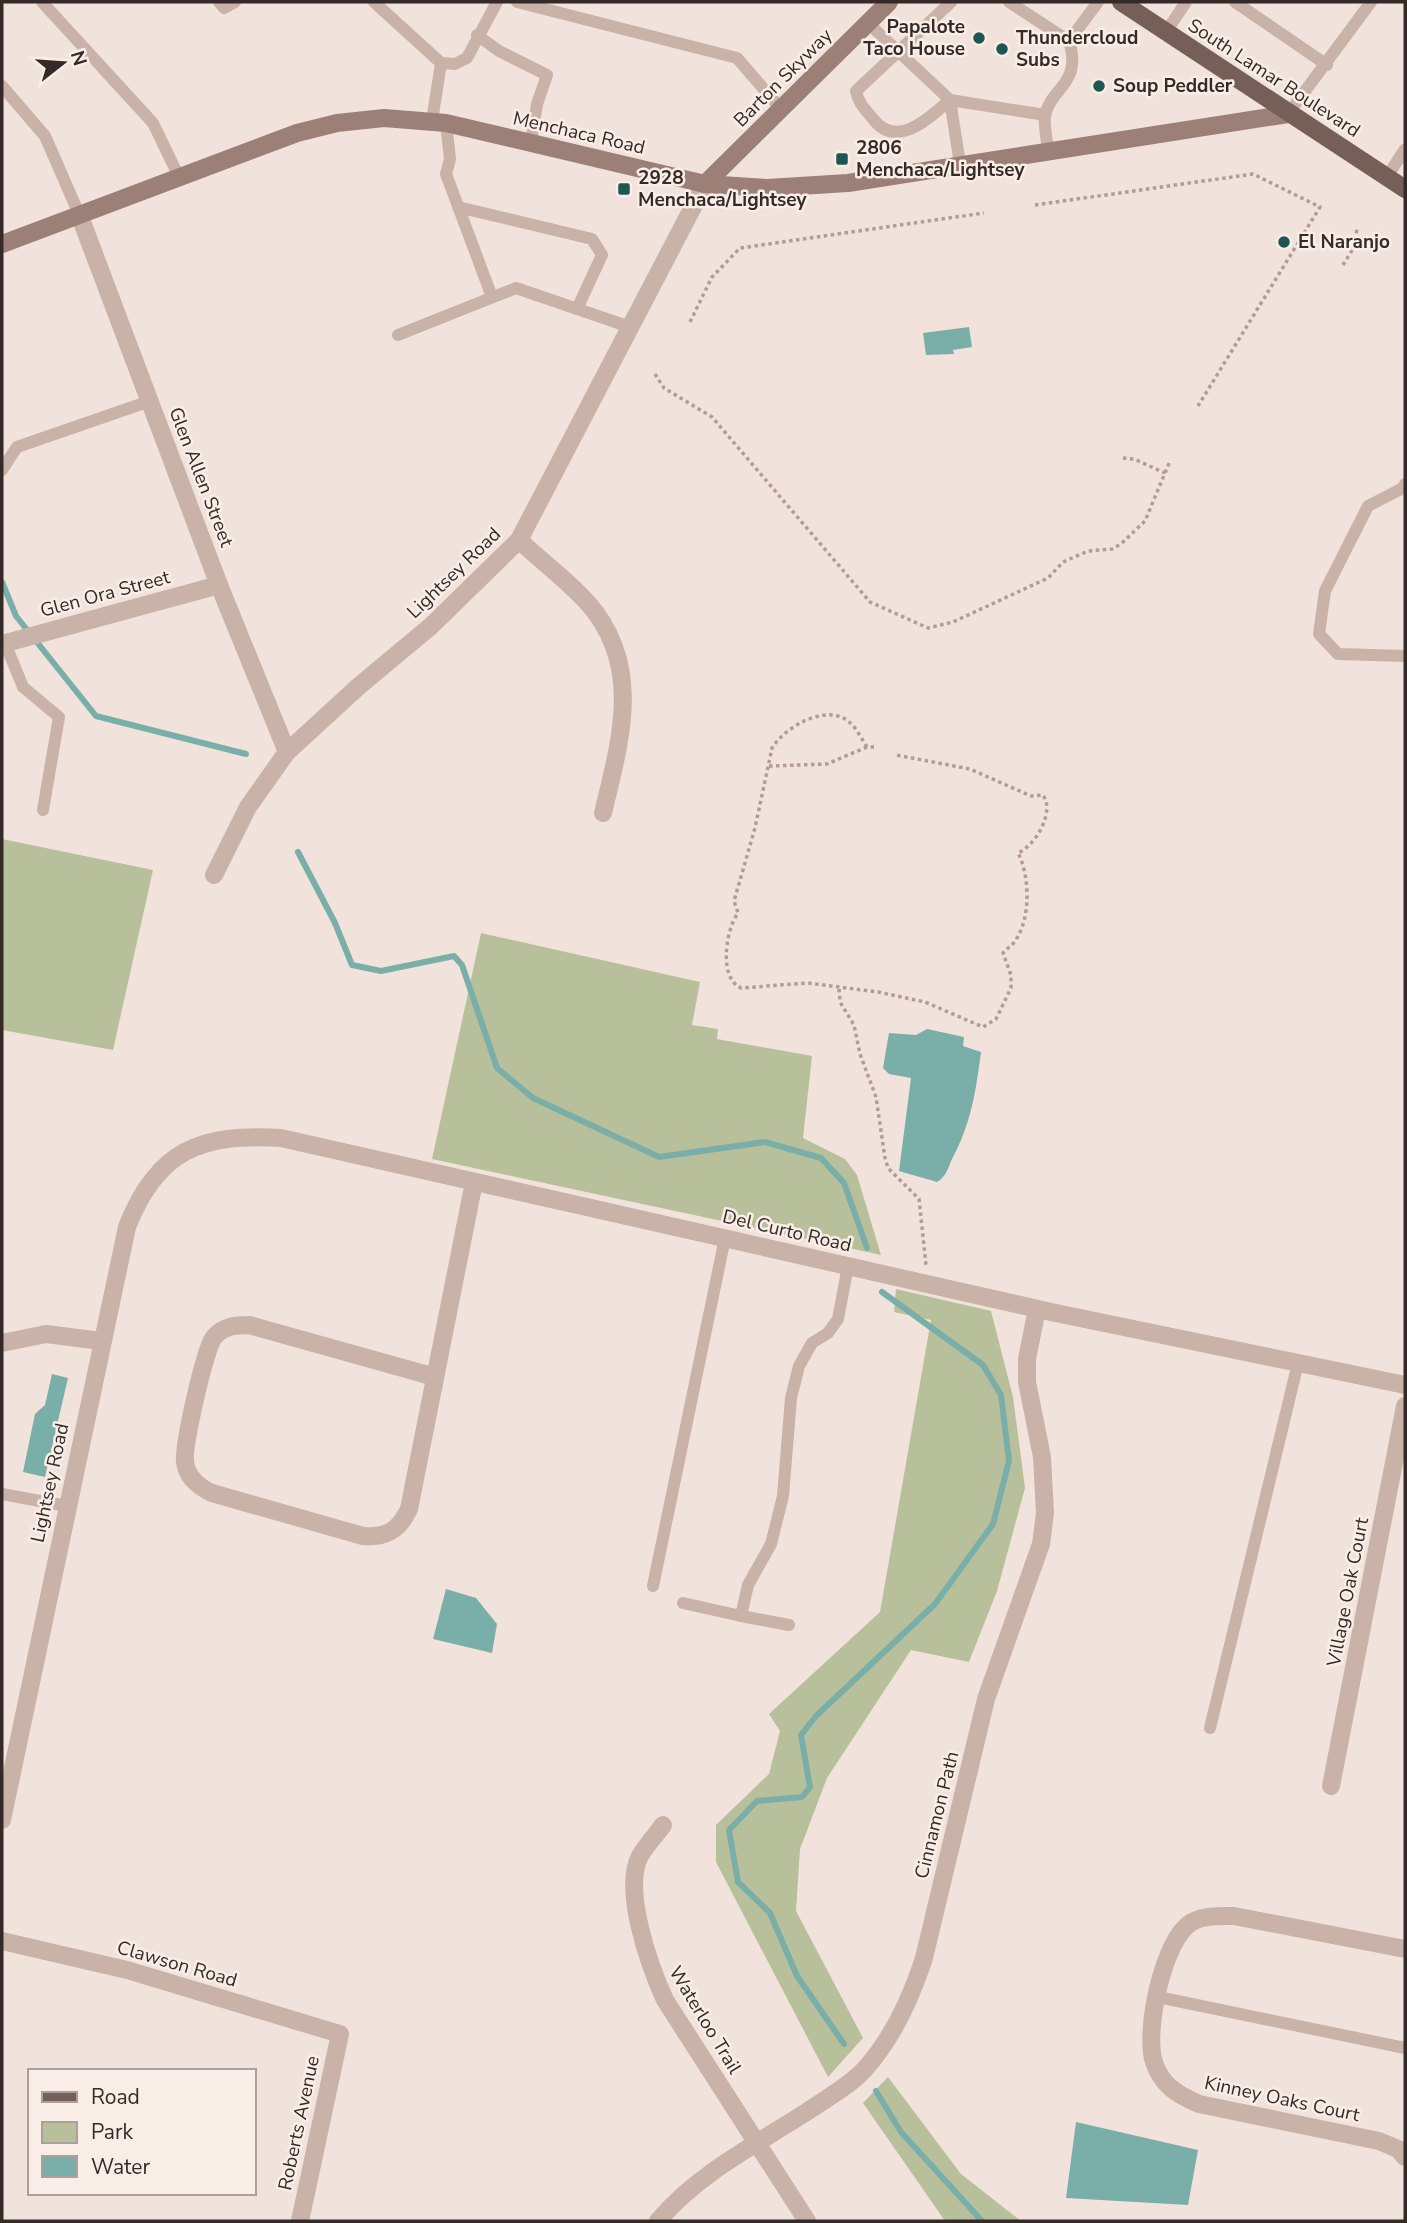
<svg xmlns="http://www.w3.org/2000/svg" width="1407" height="2223" font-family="'Nunito Sans',sans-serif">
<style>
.green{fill:#b8c09b}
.water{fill:#7aaea9}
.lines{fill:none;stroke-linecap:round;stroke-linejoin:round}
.stream{stroke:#7aaea9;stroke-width:6}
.path{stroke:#b59b91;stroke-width:3.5;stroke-dasharray:3.5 3.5;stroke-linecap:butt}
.service{stroke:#c9b2a7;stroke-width:12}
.minor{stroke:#c9b2a7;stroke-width:18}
.tertiary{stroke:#c9b2a7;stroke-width:18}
.secondary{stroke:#9c8078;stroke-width:18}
.primary{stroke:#775f59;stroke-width:18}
.poi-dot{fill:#1e5652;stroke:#f9eee7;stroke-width:2.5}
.labels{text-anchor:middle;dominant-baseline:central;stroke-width:5;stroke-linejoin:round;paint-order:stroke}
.poi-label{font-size:19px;font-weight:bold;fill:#352a27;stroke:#f9eee7;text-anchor:start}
.street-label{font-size:19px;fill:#352a27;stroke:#f9eee7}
</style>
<rect width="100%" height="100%" fill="#f1e3db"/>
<!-- green -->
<g class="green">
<polygon points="2,839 153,870 113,1050 2,1030"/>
<polygon points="481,933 700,982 692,1025 718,1029 717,1039 812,1056 803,1138 845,1159 857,1175 881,1255 432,1159"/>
<polygon points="896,1289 991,1311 1013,1397 1025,1488 997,1591 969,1662 911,1650 827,1778 800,1849 796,1911 863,2038 828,2077 716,1862 716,1825 769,1774 780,1731 769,1714 880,1612 931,1320 894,1312"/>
<polygon points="888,2077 961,2174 1021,2221 945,2221 863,2103"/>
</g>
<!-- water -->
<g class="water">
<polygon points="969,327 972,347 953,350 954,354 926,355 923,333"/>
<path d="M927,1029L964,1037L963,1046L981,1052C976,1091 971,1124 952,1159C948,1168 946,1177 937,1182L899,1171L911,1078L889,1074L883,1068L889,1033L916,1035Z"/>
<polygon points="52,1374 68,1378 45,1477 23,1472 35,1414 45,1405"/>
<polygon points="446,1589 476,1598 497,1624 492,1653 433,1639"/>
<polygon points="1076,2122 1198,2150 1188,2205 1066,2198"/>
</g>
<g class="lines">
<!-- stream -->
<g class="stream">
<polyline points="2,582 16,616 96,716 246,754"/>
<polyline points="298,852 335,923 352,965 381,971 454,956 462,965 497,1068 533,1098 659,1157 765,1142 821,1158 844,1183 867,1248"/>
<polyline points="844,2044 797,1976 770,1913 738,1882 729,1830 757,1801 802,1797 810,1787 801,1735 816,1716 935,1604 993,1524 1009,1461 1001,1395 983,1365 882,1292"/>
<polyline points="876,2091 901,2132 982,2221"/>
</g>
<!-- path -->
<g class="path">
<polyline points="1035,205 1253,174 1320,207 1198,406"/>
<polyline points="1343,265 1354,247 1357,229"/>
<polyline points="690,322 712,277 740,248 984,213"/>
<polyline points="655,374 664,388 712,417 870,602 928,628 953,622 1048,578 1063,562 1088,551 1112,549 1121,544 1145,521 1170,461"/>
<polyline points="1123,458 1134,459 1165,473"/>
<path d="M867,747C861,738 856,727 848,721C825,703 784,728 772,748L755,828L734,901L738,913C726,929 718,978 741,988L808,983L878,992L925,1002L983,1027L996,1019L1011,988V975L1003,953C1007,948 1012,946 1015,941C1031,919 1030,876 1018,853C1036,845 1055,812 1043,795L1031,796L970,769L896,755"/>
<polyline points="769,766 827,764 867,747 875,747"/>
<polyline points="839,989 840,1002 854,1025 860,1054 876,1097 885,1158 888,1168 919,1199 926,1265"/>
</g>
<!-- service -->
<g class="service">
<polyline points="42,2 153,123 179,177"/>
<polyline points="219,2 224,8 235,2"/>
<polyline points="374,2 441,63 432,121"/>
<polyline points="517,2 737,58 781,109"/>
<path d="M951,2L856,91C858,103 866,110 873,119C897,150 929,118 950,100L1045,115"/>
<path d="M1009,2L1069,41C1083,85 1049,88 1045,117C1044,127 1047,140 1048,151"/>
<polyline points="1235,2 1327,65"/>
<polyline points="868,23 950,100 960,164"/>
<polyline points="1166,32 1186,2"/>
<polyline points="477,35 499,51 547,75 537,104 531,143"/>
<polyline points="1069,41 1098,2"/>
<polyline points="441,63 455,64 467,58 497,2"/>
<polyline points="2,86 45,136 79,214"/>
<polyline points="1288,114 1371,2"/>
<polyline points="446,123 450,159 446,174 492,297"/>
<polyline points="1387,177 1405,149"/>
<polyline points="458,207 592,239 602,255 577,309"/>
<polyline points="398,335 516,288 630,327"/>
<polyline points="2,470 17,447 150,401"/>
<polyline points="1405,484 1403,488 1368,506 1325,591 1319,634 1338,654 1405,656"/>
<polyline points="5,643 23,687 59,717 43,810"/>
<polyline points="2,1494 67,1506"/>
<polyline points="653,1586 725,1238"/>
<polyline points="683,1603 741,1616 748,1585 771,1544 783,1496 791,1398 799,1366 812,1343 828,1333 838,1319 848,1266"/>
<polyline points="741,1616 789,1625"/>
<polyline points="1210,1728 1298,1363"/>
<polyline points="1158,1997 1405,2048"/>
</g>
<!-- minor -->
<g class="minor">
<polyline points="79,214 219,585 287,752"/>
<path d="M519,540C541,561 567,580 587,602C644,666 620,741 603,813"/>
<polyline points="2,644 219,585"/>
<polyline points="214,875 248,807 287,752 359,686 431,626 519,540 705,184"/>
<polyline points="2,1343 46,1334 101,1341"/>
<path d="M435,1377L249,1325C235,1325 224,1326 214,1337C205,1348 183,1446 185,1462C187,1478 199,1487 212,1493L363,1536C386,1538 399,1530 409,1509L474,1182"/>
<polyline points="1331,1786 1405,1406"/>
<path d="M663,1825C656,1835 646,1845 640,1856C622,1890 650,1967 665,2000L807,2221"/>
<polyline points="2,1941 127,1970 340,2034 300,2221"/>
<path d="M1405,1949L1234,1916C1220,1916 1205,1915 1192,1922C1163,1938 1144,2032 1154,2062C1161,2085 1178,2095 1199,2104L1379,2141L1398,2149L1405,2157"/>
<path d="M658,2221C697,2174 757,2144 808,2111C827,2098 849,2086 864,2070C893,2038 911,1998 924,1958L986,1699L1041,1544L1045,1513L1042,1457L1027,1382V1359L1037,1309"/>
</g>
<!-- tertiary -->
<path class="tertiary" d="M2,1820L127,1227C157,1150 201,1133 281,1138L1051,1312L1405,1385"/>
<!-- secondary -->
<g class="secondary">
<polyline points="705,184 889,2"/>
<polyline points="2,244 297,133 337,123 384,118 446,123 705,184 767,188 848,183 1288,114"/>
</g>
<!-- primary -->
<polyline class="primary" points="1121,2 1405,189"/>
</g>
<!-- markers -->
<g class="poi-dot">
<circle cx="979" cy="38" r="7"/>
<circle cx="1002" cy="49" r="7"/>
<circle cx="1099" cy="86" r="7"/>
<rect x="835" y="152" width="14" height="14" rx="3.5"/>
<rect x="617" y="182" width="14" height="14" rx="3.5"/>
<circle cx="1284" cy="242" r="7"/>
</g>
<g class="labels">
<!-- poi labels -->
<g class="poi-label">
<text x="965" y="27" text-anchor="end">Papalote<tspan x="965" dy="22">Taco House</tspan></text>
<text x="1016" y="38">Thundercloud<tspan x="1016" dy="22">Subs</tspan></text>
<text x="1113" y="86">Soup Peddler</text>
<text x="856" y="148">2806<tspan x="856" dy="22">Menchaca/Lightsey</tspan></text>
<text x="638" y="178">2928<tspan x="638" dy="22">Menchaca/Lightsey</tspan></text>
<text x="1298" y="242">El Naranjo</text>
</g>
<!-- street labels -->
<g class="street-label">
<text transform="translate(783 78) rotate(-45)">Barton Skyway</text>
<text transform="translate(1274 78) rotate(33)">South Lamar Boulevard</text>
<text transform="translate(579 133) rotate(13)">Menchaca Road</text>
<text transform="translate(201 477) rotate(69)">Glen Allen Street</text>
<text transform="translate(454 573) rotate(-44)">Lightsey Road</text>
<text transform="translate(105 594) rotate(-15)">Glen Ora Street</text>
<text transform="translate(787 1231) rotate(13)">Del Curto Road</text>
<text transform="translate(50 1483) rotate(-78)">Lightsey Road</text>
<text transform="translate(1348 1592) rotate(-79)">Village Oak Court</text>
<text transform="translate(937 1815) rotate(-76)">Cinnamon Path</text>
<text transform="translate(177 1964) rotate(16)">Clawson Road</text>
<text transform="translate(705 2020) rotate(59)">Waterloo Trail</text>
<text transform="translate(1282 2099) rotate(12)">Kinney Oaks Court</text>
<text transform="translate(299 2123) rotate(-78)">Roberts Avenue</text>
</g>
</g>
<!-- border -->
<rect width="1407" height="2223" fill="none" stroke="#352a27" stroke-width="7"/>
<!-- legend -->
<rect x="28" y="2069" width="228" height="126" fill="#f9eee7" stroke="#aba09a" stroke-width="2"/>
<rect x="42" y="2092" width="35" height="10" fill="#775f59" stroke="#aba09a" stroke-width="2"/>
<text x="91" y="2104" font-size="21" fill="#352a27">Road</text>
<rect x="42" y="2122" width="35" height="21" fill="#b8c09b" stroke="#aba09a" stroke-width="2"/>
<text x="91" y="2139" font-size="21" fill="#352a27">Park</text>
<rect x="42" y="2156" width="35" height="21" fill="#7aaea9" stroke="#aba09a" stroke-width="2"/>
<text x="91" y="2174" font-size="21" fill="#352a27">Water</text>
<!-- north arrow -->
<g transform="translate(63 63) rotate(73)" stroke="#f9eee7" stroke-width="5" paint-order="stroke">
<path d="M0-5L12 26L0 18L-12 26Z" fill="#352a27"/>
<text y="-10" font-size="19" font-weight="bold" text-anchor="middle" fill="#352a27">N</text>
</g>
</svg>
